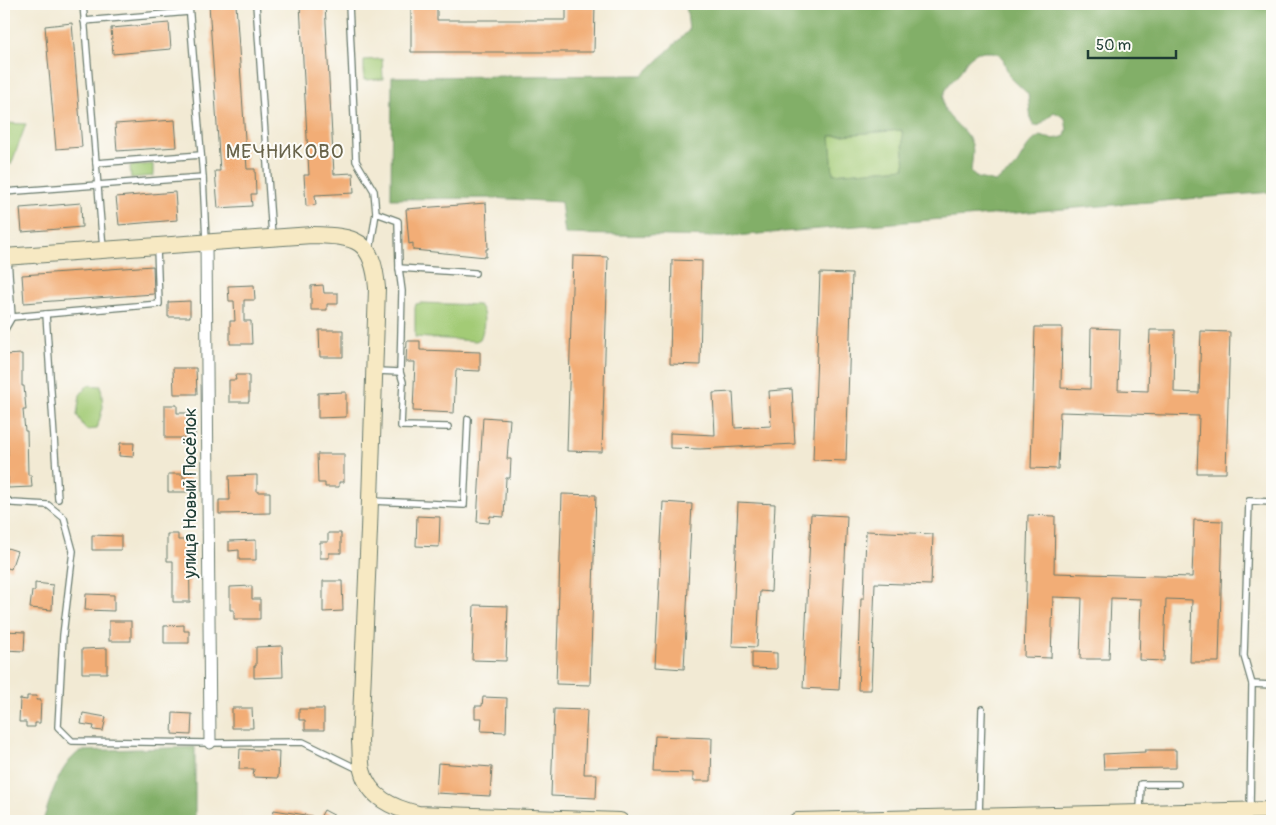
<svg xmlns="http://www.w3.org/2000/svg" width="1276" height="825" font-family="Pangolin,sans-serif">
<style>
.green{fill:#a3cb76;stroke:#618455}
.forest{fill:#82af67;stroke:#50764e;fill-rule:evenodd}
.building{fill:#f2ad76}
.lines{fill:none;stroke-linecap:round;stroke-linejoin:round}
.lane-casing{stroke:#697a6c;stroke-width:8}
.street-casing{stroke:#697a6c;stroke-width:13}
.secondary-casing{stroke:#697a6c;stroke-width:18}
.lane{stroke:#fff;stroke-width:5.5}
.street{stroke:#fff;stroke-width:11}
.secondary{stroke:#f7e9c3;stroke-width:16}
.labels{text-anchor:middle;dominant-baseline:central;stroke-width:4;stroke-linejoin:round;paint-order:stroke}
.street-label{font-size:18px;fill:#1f3d34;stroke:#fdfcf7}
.quarter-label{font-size:20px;letter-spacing:1px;fill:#69644b;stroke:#fdfcf7}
</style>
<rect width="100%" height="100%" fill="#fdfcf7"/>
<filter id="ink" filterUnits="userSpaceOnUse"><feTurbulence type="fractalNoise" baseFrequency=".02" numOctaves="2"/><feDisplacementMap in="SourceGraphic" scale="10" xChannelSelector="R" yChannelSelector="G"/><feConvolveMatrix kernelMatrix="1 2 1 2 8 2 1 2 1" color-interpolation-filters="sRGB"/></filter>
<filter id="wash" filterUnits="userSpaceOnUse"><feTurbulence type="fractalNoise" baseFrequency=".0096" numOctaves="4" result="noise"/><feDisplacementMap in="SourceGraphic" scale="20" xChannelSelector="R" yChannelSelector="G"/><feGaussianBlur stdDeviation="1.12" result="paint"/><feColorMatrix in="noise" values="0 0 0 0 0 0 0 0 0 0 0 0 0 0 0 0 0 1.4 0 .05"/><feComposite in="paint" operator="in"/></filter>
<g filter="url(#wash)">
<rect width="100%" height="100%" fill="#f2ead4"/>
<!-- green -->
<g class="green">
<polygon points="382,59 383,79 364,80 364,60"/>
<polygon points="4,123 26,124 11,165 4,150"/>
<polygon points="902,130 905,168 833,174 830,136"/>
<polygon points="153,164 153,176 131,178 130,166"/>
<path d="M421,303L478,305C487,310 484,331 480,339L476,341L415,337V308L416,304Z"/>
<polygon points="88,385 101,386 103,407 97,429 86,430 77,415 80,395"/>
</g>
<!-- forest -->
<g class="forest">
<path d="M686,4H1272V192L722,237L565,234L561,202L492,198L391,199L392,77L643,75L689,30ZM978,52H993L999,54L1003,59L1009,76L1028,94L1031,120L1034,126L1040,125L1054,112L1065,118L1067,130L1065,136C1055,140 1050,139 1040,136C1028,142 1024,153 1017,164C1012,171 1002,177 995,182L978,178L971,173C971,164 975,150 971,142C962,122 931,114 948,86C950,82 955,79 958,75C967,62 964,60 978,52ZM902,130L905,168L833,174L830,136Z"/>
<path d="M195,747V821H43C51,797 58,767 80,751Z"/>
</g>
<g id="blocks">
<!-- building -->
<g class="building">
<polygon points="209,4 236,4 247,169 255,169 256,194 251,194 252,206 218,208 215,171 220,171"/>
<polygon points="300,4 325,4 334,174 353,173 354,193 315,195 316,205 306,206 304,175 309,175"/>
<polygon points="411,4 437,4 437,20 566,20 566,4 595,4 594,52 411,52"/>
<polygon points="72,23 82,147 56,149 45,26"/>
<polygon points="169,23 171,49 113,54 111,28"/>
<polygon points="175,120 177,147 117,151 115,124"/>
<polygon points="175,192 177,220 119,225 116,197"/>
<polygon points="81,203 82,227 22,232 20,208"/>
<polygon points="486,203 488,249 486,249 486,257 413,250 413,243 409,244 406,209"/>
<polygon points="573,256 608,257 602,452 567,451"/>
<polygon points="672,260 702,261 700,365 670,364"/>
<polygon points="153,266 154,294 24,303 22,275"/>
<polygon points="820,273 852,274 846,461 813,460"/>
<polygon points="254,285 255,300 244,300 244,321 251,321 252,344 230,344 230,321 235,321 234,301 229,301 228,286"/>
<polygon points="323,285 324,293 338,293 338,304 327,304 327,310 311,310 311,286"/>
<polygon points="190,301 190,317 168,317 168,302"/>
<polygon points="1035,327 1062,327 1061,388 1090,389 1091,328 1120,329 1118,390 1148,391 1150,330 1175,330 1174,392 1199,393 1201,331 1230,332 1226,473 1197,473 1199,416 1060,412 1058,469 1031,468"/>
<polygon points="319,330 343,330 343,357 320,357"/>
<polygon points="407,341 420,341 420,350 480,352 480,371 456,370 454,413 413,411 415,362 406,362"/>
<polygon points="22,354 22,386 24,386 26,410 23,410 25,431 27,431 28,475 31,475 32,487 8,488 8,477 5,477 4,456 8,455 7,433 4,433 4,355"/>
<polygon points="173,368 196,368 197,394 174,394"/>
<polygon points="235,375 249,375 249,402 229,402 229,380 236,380"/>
<polygon points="792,389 795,444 700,449 670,448 670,433 715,435 713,393 733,392 735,428 771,426 769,391"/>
<polygon points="346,392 346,417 318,418 318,393"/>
<polygon points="165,405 177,405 177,413 195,413 195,438 165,438"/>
<polygon points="483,417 510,419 507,459 511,459 510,478 506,478 504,517 490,516 489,523 477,522"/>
<polygon points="120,443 134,443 133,457 119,456"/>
<polygon points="317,454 344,454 344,482 339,482 339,487 325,487 325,483 318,483"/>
<polygon points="168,474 183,474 183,478 190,478 190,492 168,492"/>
<polygon points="257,475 257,492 270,492 270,513 219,514 219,500 230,500 229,476"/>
<polygon points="562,494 596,495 590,685 556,684"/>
<polygon points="663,502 692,504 684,669 655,667"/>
<polygon points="738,502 775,504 771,592 760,591 757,647 732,646"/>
<polygon points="811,514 847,516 839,690 803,688"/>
<polygon points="1028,515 1055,516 1054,573 1192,577 1194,520 1223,521 1219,662 1190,662 1192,600 1166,599 1164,661 1139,660 1141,599 1111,598 1109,659 1080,659 1082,598 1053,597 1051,658 1024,657"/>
<polygon points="417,516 440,517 439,547 416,546"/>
<polygon points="866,531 933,534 931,585 875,583 871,690 858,690 861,598 864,598"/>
<polygon points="328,533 341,533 341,553 329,553 329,558 320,558 320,542 328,542"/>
<polygon points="167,534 178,534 178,540 189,540 190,602 173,602 173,561 167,561"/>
<polygon points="92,535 121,536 121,550 92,550"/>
<polygon points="256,540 256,560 239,560 239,550 229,551 229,541"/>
<polygon points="4,547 17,551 11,569 4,567"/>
<polygon points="323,581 342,581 343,611 323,612"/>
<polygon points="35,583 53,585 52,610 30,608 32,591 35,591"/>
<polygon points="252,586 252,599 260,599 260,619 234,619 234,610 230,610 230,587"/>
<polygon points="86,594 114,595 114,611 85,610"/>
<polygon points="474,605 508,606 506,661 472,660"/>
<rect x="109" y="621" width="22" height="20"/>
<polygon points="184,625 184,631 189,631 189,643 164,643 164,626"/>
<polygon points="4,631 25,632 24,651 4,650"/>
<polygon points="282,646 283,677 254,678 254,666 256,666 256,647"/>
<polygon points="107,648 107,673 82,673 82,649"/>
<polygon points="752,652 777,653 777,669 752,668"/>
<polygon points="27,696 37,696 36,700 41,700 40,723 35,723 35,727 26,727 26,722 19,722 20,699 27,700"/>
<polygon points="483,697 507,698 506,732 481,731 482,718 475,718 475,706 482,706"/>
<polygon points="232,708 252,708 253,728 232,728"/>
<polygon points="299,709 324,709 324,730 305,730 305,720 299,720"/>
<polygon points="554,709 587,710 584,774 597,774 596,798 551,796"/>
<polygon points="83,713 106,717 103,731 93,730 94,726 81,724"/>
<polygon points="173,713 192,714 191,735 172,734"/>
<polygon points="655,736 712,738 711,781 693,781 693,773 653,772"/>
<polygon points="240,749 279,751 278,778 253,777 254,769 239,769"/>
<polygon points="1145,750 1176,750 1176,768 1104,769 1103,754 1145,752"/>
<polygon points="438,763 492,767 490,796 436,793"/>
<polygon points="274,810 312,816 311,821 272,821"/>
<polygon points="324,810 345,821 318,821"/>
</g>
</g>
</g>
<g filter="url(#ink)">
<use href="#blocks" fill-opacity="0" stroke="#697a6c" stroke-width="1"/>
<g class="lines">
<!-- lane casing -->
<g class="lane-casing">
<g id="lane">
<polyline points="83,4 103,248"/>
<polyline points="189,4 203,177 206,241"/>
<polyline points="256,4 272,236"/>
<polyline points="349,4 356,161 374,191 376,213 370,251"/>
<polyline points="84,21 189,12"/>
<polyline points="96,163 201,155"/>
<polyline points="4,192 203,177"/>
<polyline points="376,213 398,221 399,268 402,291 400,372 377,371"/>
<polyline points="8,259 12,317 159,304 157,248"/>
<polyline points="399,268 475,273"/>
<polyline points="46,314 58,499"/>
<polyline points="4,331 12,317"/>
<polyline points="400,372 403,382 401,426 448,427"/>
<polyline points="4,498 12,503 48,505 64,518 73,551 63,635 58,727 72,741 210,743 303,742 358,769"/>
<polyline points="372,501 464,505 468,419"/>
<polyline points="1252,684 1244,656 1249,501 1272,502"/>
<polyline points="1250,809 1252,684 1272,685"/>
<polyline points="1140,811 1141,784 1178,784"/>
<polyline points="979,816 982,709"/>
</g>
</g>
<!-- street casing -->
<g class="street-casing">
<polyline id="street" points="206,243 210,743"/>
</g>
<!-- secondary casing -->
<g class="secondary-casing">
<g id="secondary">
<path d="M4,257L312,235C356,236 373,239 377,288L369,530L360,742C361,751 360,761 362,770C369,798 393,808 418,814L620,821"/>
<polyline points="797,821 1272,810"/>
</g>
</g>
<!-- lane -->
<use href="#lane" class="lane"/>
<!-- street -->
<use href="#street" class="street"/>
<!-- secondary -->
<use href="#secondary" class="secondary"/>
</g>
</g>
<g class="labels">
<!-- street labels -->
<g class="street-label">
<text transform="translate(190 493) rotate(-90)">улица Новый Посёлок</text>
</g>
<!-- quarter labels -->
<g class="quarter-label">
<text x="285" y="151">МЕЧНИКОВО</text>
</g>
</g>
<!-- margin -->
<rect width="1276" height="825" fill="none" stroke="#fdfcf7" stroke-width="20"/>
<!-- scale -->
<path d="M1088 50v8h88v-8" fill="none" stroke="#1f3d34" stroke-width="2.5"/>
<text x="1096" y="50" font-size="15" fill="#1f3d34" stroke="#fdfcf7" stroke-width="4" paint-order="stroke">50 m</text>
</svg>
